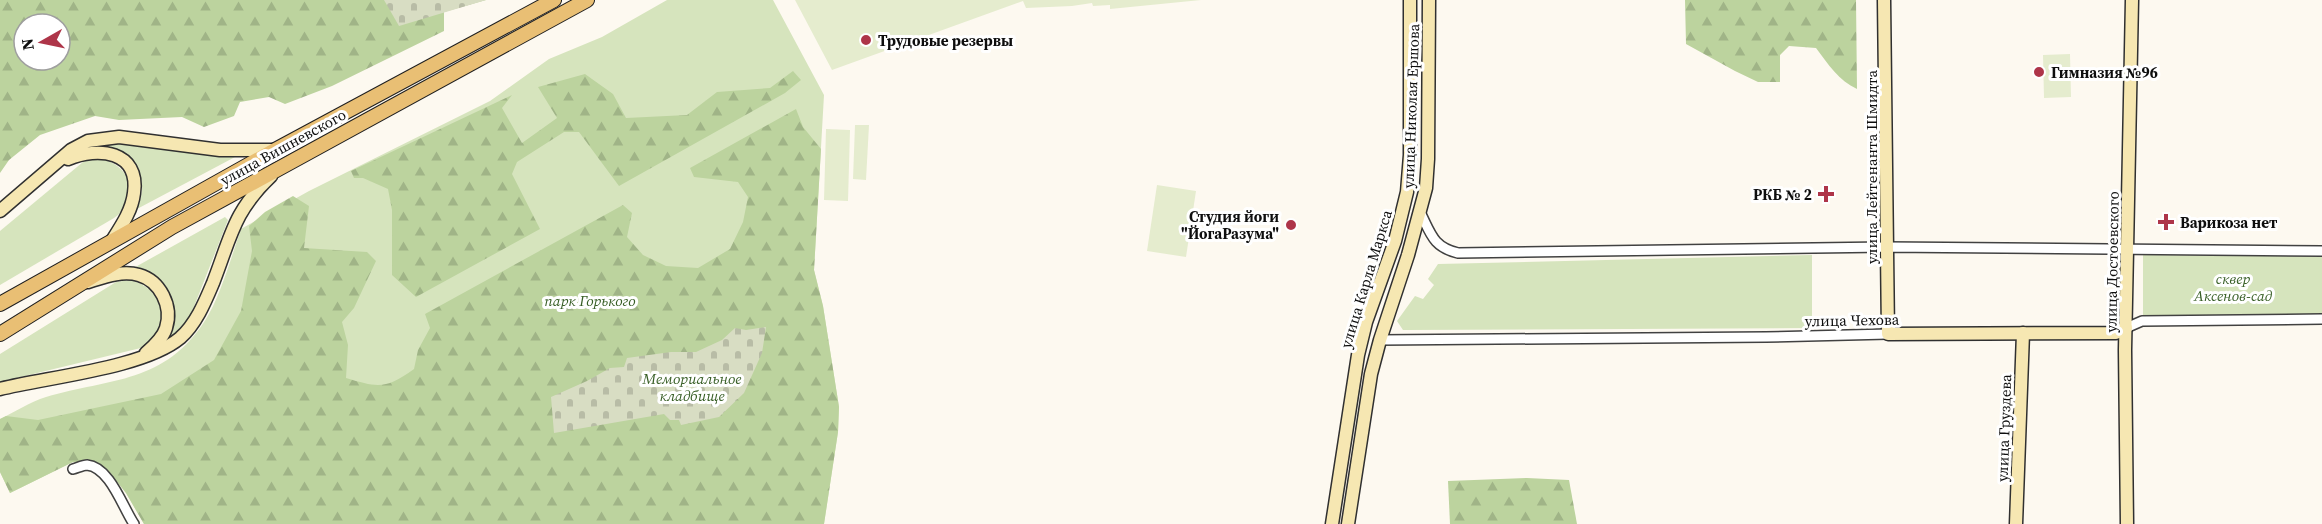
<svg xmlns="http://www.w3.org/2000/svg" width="2322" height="524" font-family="'Source Serif 4',serif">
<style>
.grass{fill:#d6e4bd}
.forest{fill:url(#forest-firs);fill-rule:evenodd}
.cemetery{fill:url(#cemetery-stones)}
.pitch{fill:#e5ecce}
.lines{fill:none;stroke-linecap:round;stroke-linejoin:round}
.street-casing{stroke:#414141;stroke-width:12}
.secondary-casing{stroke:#303030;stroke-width:15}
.primary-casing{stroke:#1f1f1f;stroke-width:16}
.street{stroke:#fff;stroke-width:9}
.secondary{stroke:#f6e7b2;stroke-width:12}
.primary{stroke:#e9bf74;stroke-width:14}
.poi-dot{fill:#ae3549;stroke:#fff;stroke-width:2}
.labels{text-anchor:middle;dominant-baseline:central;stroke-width:6;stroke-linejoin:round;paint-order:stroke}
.poi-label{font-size:15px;font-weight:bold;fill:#0e0e0e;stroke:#fff;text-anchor:start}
.street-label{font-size:15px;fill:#0e0e0e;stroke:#fff}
.park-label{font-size:15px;font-style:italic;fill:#375e25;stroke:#fff}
</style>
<defs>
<pattern id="forest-firs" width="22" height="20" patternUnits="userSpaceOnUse" patternTransform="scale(1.5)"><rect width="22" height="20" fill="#bcd39e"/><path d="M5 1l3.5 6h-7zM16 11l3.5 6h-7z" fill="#a0b487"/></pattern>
<pattern id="cemetery-stones" width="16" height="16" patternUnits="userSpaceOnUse" patternTransform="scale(1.5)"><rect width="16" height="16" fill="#d8ddc3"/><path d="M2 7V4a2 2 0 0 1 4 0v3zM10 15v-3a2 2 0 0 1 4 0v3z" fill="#b8bca6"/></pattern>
</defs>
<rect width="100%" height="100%" fill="#fdf9f0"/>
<!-- grass -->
<g class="grass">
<path d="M667,0H773L824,95L814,270L823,306L839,407L838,432L824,524H144L126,493L107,469L73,462L10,493L0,472V419C15,412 30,402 46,397C111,378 165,384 206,319C220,297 232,255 241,229L309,191L490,101L549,59L602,37Z"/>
<path d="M121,140L235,157L137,209C152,177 132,147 97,146Z"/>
<path d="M95,158C130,161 144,198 114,218L0,285V231L83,162Z"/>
<polygon points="225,217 228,220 188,322 164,346 173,308 130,270"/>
<polygon points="1812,255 1812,328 1403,330 1397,321 1415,296 1423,299 1434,285 1428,279 1438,264"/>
<polygon points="2143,255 2322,256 2322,315 2143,318"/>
<path d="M130,280C153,285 174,311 158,333C155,338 149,343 145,347L0,382V354L116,282Z"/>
</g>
<!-- forest -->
<g class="forest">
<path d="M0,0H486L444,12V31L332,86L285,104L269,97L240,102L234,116L204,127L182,117L119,120L95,116L40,135L9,160L0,173ZM24,24H60V60H24Z"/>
<path d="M1685,0H1856L1857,89C1839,81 1828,64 1816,48L1789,46L1780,55V82H1758L1735,71L1686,44Z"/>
<polygon points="793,71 801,80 785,93 619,186 579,132 564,132 517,162 512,174 540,229 416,297 392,275 392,210 388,189 363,178 354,178 351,171 512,95 502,108 522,143 557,118 538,87 585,74 613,94 626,118 687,115 717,92 770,88"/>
<path d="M796,109L803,127L821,149L814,270L823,306L839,407L838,432L824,524H144L126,493L107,469L73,462L10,493L0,472V419L6,416L38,420L161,394L214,360L241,311L252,251L249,226L265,212L293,196L309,206L304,248L367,252L376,261L354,308L342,322L348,345L346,378C379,388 386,389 414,369L418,350L430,328L425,314L623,205L632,213L627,237L643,255L666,266L698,268L730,249L743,222L748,197L738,182L694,177L690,168Z"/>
<polygon points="1527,478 1569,480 1577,524 1450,524 1448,481"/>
</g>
<!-- cemetery -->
<g class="cemetery">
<polygon points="384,0 486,0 399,26"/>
<polygon points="766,327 762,353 744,393 719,417 681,425 679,420 670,420 664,414 554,433 551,397 587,381 610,368 624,367 627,358 671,352 696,352 722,340 735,328 746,330"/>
</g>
<!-- pitch -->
<g class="pitch">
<polygon points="795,0 1201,0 1110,9 1110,5 1093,6 1092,3 1072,6 1026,8 1023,1 832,70"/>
<polygon points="2070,54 2071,97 2044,98 2043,55"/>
<polygon points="855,125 869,125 866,180 853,179"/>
<polygon points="826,129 850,130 848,201 824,200"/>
<polygon points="1157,185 1196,191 1186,257 1147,251"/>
</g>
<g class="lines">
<!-- street casing -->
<g class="street-casing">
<g id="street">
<path d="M1420,212C1431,234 1433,247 1458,253L1886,247L2322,251"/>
<polyline points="2126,328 2142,321 2322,319"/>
<polyline points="1380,340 1766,337 1888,334"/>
<path d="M73,469C77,468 83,465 87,465C110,467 123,508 134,524"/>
</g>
</g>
<!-- secondary casing -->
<g class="secondary-casing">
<g id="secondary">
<polyline points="1884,0 1888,334 2116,333 2126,328"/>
<path d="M68,159C98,146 140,151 134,193C132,210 122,225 113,239"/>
<polyline points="0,211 71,150 88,141 119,137 220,150 275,150"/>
<path d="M88,282C104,277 122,270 139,275C160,281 173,306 166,328C163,338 154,346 146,353"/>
<path d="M0,389C48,377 144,368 180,338C196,324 205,302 213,283C231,237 233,212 271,176"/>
<polyline points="1332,524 1358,355 1366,322 1395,241 1407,192 1410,155 1410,0"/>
<polyline points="1348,524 1371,374 1380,340 1408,255 1426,188 1428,159 1429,0"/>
<polyline points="2016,524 2023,333"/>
<polyline points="2127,524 2125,350 2132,0"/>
</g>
</g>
<!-- primary casing -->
<g class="primary-casing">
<g id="primary">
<polyline points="0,304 275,150 554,0"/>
<polyline points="0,334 172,227 587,0"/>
</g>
</g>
<!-- street -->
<use href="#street" class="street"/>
<!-- secondary -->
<use href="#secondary" class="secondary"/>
<!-- primary -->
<use href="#primary" class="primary"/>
</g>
<!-- markers -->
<g class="poi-dot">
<circle cx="866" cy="40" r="6"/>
<circle cx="2039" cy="72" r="6"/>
<path d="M1823 185h6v6h6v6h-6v6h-6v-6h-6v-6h6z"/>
<path d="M2163 213h6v6h6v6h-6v6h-6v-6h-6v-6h6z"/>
<circle cx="1291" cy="225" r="6"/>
</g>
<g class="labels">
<!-- poi labels -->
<g class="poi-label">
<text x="878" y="40">Трудовые резервы</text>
<text x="2051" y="72">Гимназия №96</text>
<text x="1812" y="194" text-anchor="end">РКБ № 2</text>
<text x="1279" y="216" text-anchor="end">Студия йоги<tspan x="1279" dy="17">"ЙогаРазума"</tspan></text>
<text x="2180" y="222">Варикоза нет</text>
</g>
<!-- street labels -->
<g class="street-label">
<text transform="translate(1411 106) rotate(-88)">улица Николая Ершова</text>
<text transform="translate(283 147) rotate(-29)">улица Вишневского</text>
<text transform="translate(1871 167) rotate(-90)">улица Лейтенанта Шмидта</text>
<text transform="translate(2112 262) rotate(-89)">улица Достоевского</text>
<text transform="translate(1366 279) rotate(-73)">улица Карла Маркса</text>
<text transform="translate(1852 320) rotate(-1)">улица Чехова</text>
<text transform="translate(2004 428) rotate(-88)">улица Груздева</text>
</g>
<!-- park labels -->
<g class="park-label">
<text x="2233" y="278">сквер<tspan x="2233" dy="17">Аксенов-сад</tspan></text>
<text x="590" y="300">парк Горького</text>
<text x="692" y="378">Мемориальное<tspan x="692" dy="17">кладбище</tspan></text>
</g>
</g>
<!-- north arrow -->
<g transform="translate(42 42) rotate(261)"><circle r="28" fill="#ffffff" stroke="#9f9f9f" stroke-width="1.5"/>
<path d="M0-4.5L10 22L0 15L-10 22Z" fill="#ae3549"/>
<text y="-9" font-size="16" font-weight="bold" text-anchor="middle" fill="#0e0e0e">N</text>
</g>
</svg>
